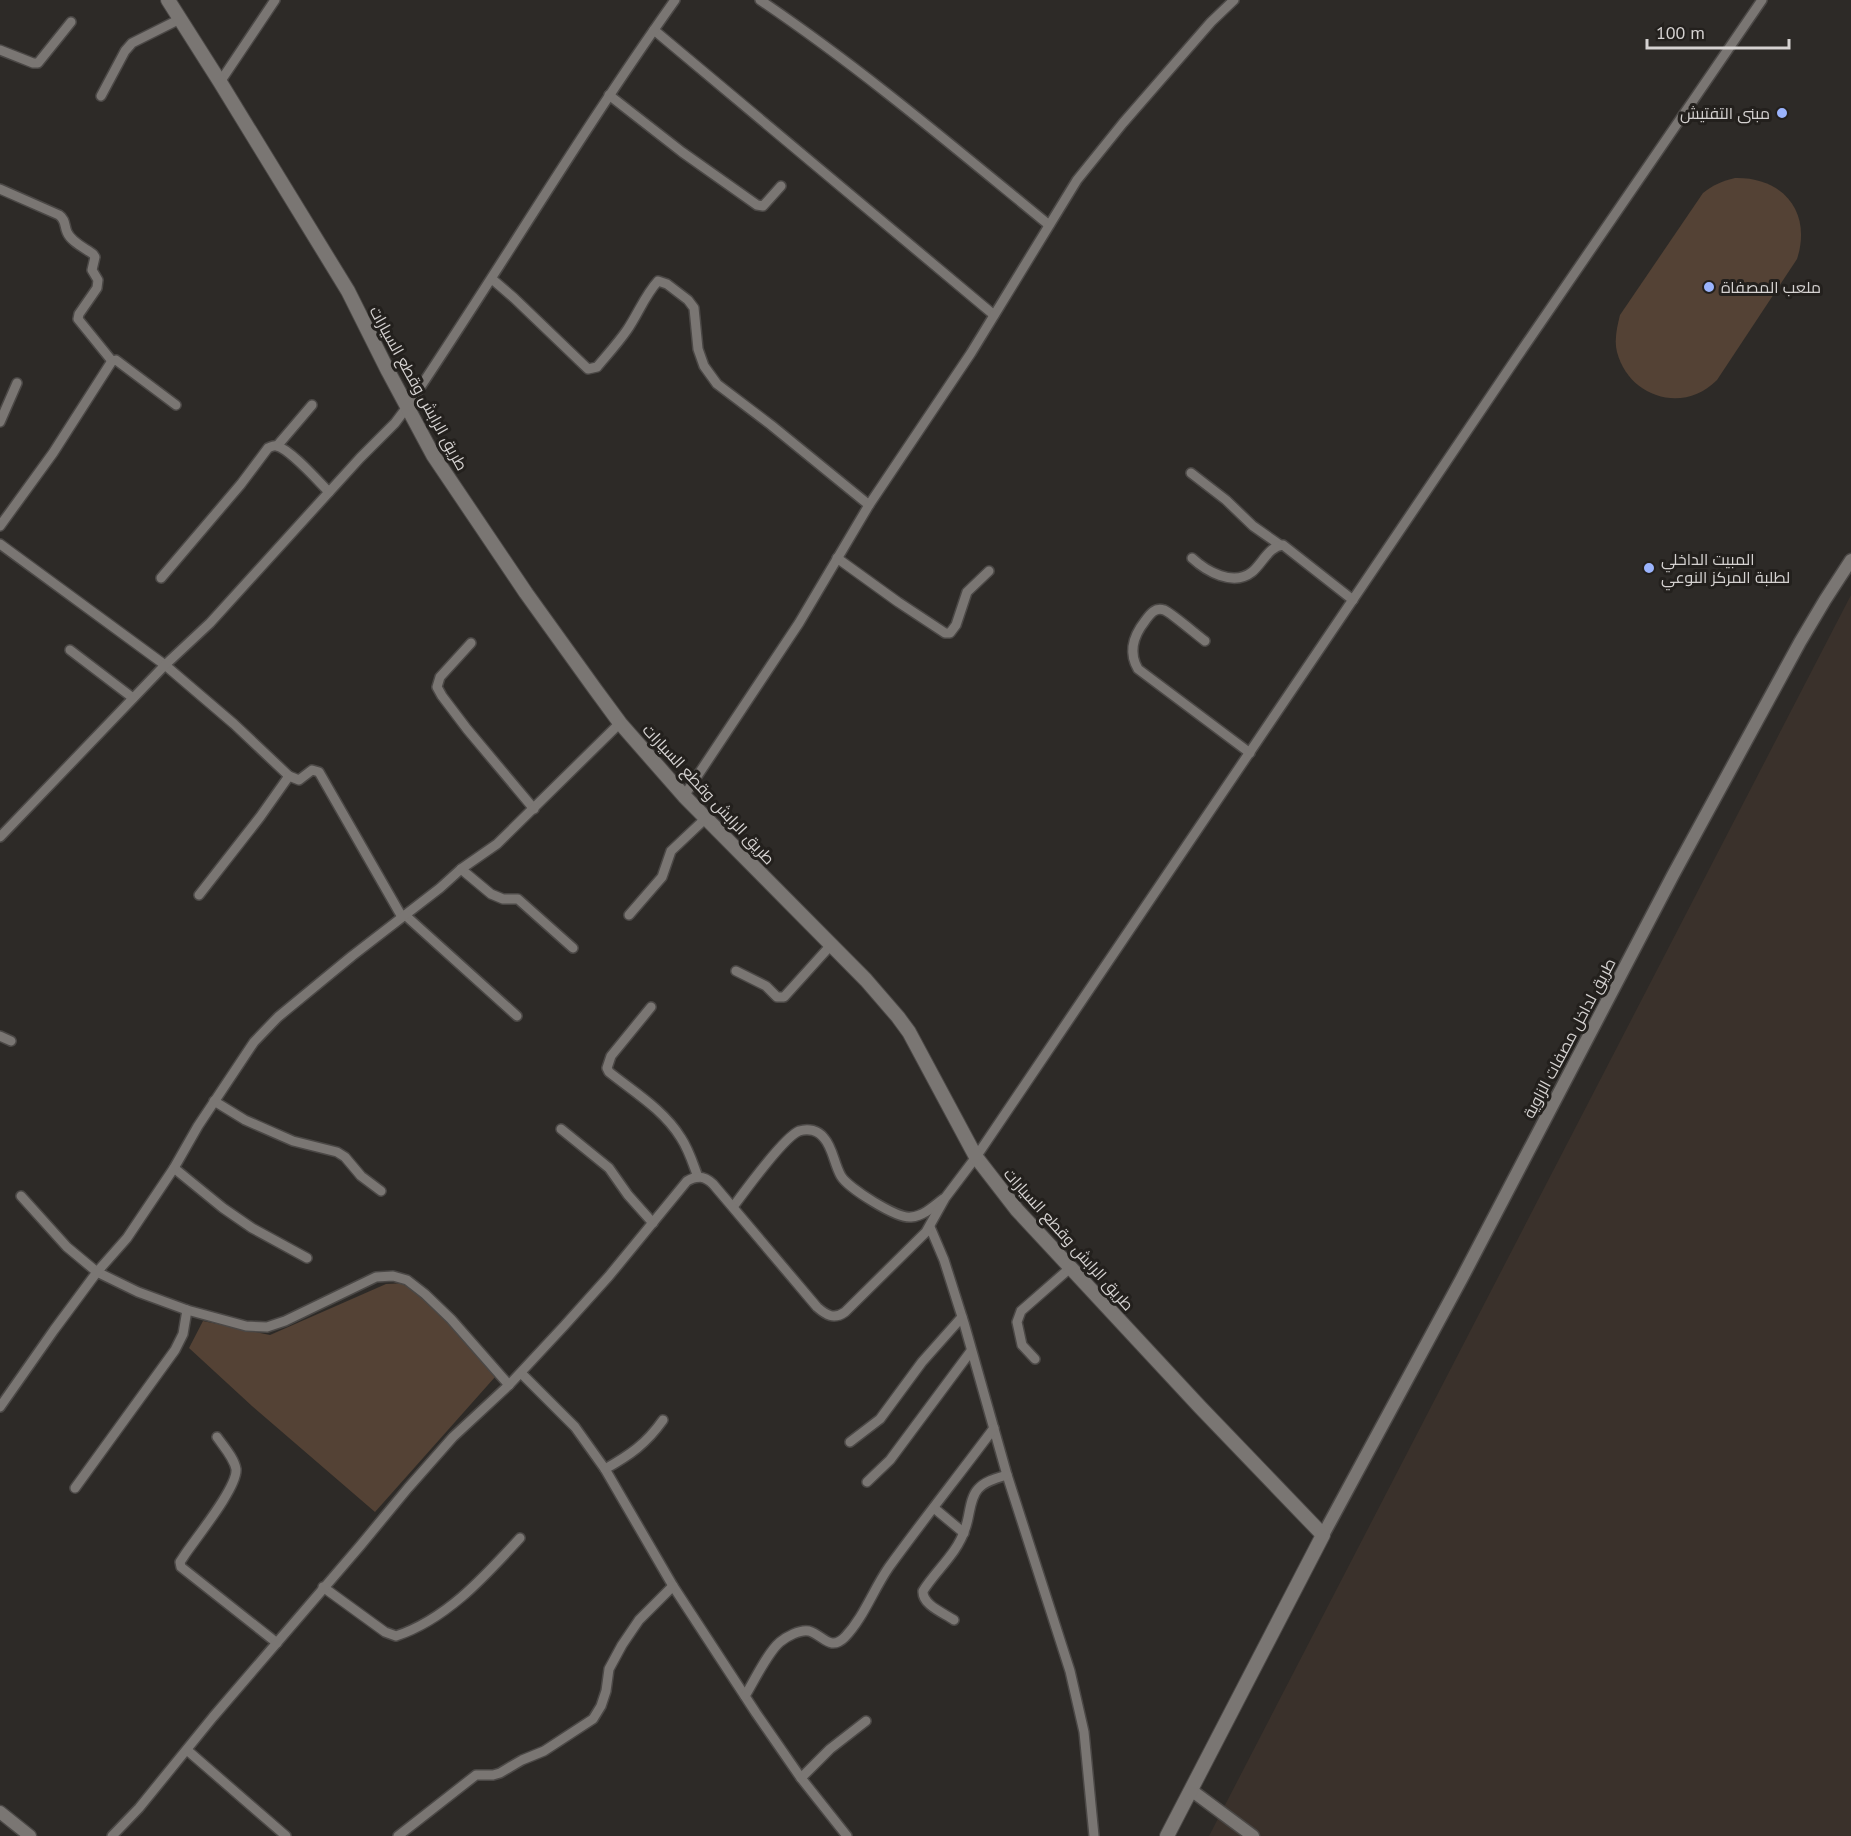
<svg xmlns="http://www.w3.org/2000/svg" width="1851" height="1836" font-family="'PT Sans',Cairo,sans-serif">
<style>
.built{fill:#3a312b}
.green{fill:#544235}
.lines{fill:none;stroke-linecap:round;stroke-linejoin:round}
.minor-casing{stroke:#4b4846;stroke-width:12}
.tertiary-casing{stroke:#4b4846;stroke-width:15}
.secondary-casing{stroke:#4b4846;stroke-width:16}
.minor{stroke:#7a7673;stroke-width:9}
.tertiary{stroke:#7a7673;stroke-width:12}
.secondary{stroke:#7a7673;stroke-width:14}
.poi-dot{fill:#9bb4fd;stroke:#23201d;stroke-width:2}
.labels{text-anchor:middle;dominant-baseline:central;stroke-width:6;stroke-linejoin:round;paint-order:stroke}
.poi-label{font-size:16px;fill:#d5d2d1;stroke:#23201d;text-anchor:start}
.street-label{font-size:16px;fill:#d5d2d1;stroke:#23201d}
</style>
<rect width="100%" height="100%" fill="#2d2a27"/>
<!-- built -->
<polygon class="built" points="1851,595 1851,1836 1209,1836"/>
<!-- green -->
<g class="green">
<path d="M1735,178C1784,177 1812,213 1797,259L1717,380C1684,414 1629,398 1617,352C1614,340 1617,327 1620,315L1703,193C1713,185 1722,181 1735,178Z"/>
<path d="M386,1284C391,1284 397,1283 401,1284C424,1289 478,1357 495,1377L375,1512L252,1406L189,1348L203,1321L270,1335Z"/>
</g>
<g class="lines">
<!-- minor casing -->
<g class="minor-casing">
<g id="minor">
<path d="M760,0C861,68 955,148 1049,225"/>
<polyline points="654,30 994,315"/>
<polyline points="0,50 33,63 38,63 71,22"/>
<polyline points="220,82 275,0"/>
<polyline points="609,95 682,152 757,205 763,206 781,186"/>
<polyline points="101,96 125,51 132,43 180,19"/>
<path d="M0,189L59,215C66,220 64,225 67,232C71,242 85,248 93,254L95,257L92,270L98,280L97,288L79,314L78,319L112,361"/>
<path d="M492,279L514,298L588,369L597,367C607,355 618,343 627,330C638,314 645,295 658,281L667,284L688,300L694,308L698,349L704,366L717,384L771,425L869,505"/>
<polyline points="0,422 17,383"/>
<polyline points="277,446 312,405"/>
<polyline points="1191,473 1226,500 1253,526 1280,545"/>
<polyline points="0,526 53,453 112,361 116,360 176,405"/>
<polyline points="0,544 165,665 234,724 289,776 260,817 199,895"/>
<polyline points="837,558 898,602 945,633 950,633 956,625 967,592 989,571"/>
<path d="M1192,558C1206,571 1233,587 1252,572C1262,564 1269,546 1283,545L1353,600"/>
<path d="M161,578L241,484L268,448C271,447 273,445 277,446C291,450 318,481 329,492"/>
<path d="M1205,641C1198,636 1169,611 1164,610C1155,607 1150,614 1145,621C1134,635 1128,652 1138,669L1250,753"/>
<polyline points="471,643 440,677 437,687 442,696 467,729 534,809"/>
<polyline points="70,650 133,698"/>
<polyline points="289,776 299,780 312,770 319,772 402,917"/>
<polyline points="684,796 799,623 869,505 971,353 1077,180 1123,123 1211,22 1234,0"/>
<path d="M0,837L165,665L210,623L360,458L395,423L407,407C498,272 581,132 675,0"/>
<polyline points="461,869 491,894 503,899 518,899 573,948"/>
<polyline points="405,915 517,1016"/>
<polyline points="629,915 662,877 671,851 706,818"/>
<polyline points="736,971 766,986 777,997 784,997 831,945"/>
<path d="M651,1007L611,1056L607,1068L609,1072C634,1092 664,1110 681,1138C689,1150 693,1164 698,1177"/>
<polyline points="0,1036 11,1041"/>
<polyline points="214,1101 245,1120 293,1141 337,1152 345,1157 361,1176 381,1191"/>
<polyline points="561,1129 609,1168 628,1195 653,1223"/>
<polyline points="174,1168 223,1208 252,1228 307,1258"/>
<polyline points="21,1196 67,1247 97,1272 138,1292 187,1310 246,1326 267,1327 285,1321 376,1277 393,1276 407,1280 425,1294 451,1319 509,1385"/>
<path d="M733,1207C744,1192 784,1137 799,1131C808,1128 818,1130 824,1138C833,1148 834,1164 841,1176C848,1188 897,1219 911,1217C923,1216 933,1207 943,1199"/>
<polyline points="930,1227 944,1260 964,1323 1007,1475 1070,1671 1084,1732 1094,1836"/>
<polyline points="1035,1359 1022,1345 1017,1322 1021,1311 1070,1268"/>
<polyline points="521,1373 575,1427 605,1469 673,1586 756,1713 801,1778 847,1836"/>
<polyline points="0,1407 54,1330 97,1272 127,1238 174,1168 198,1126 254,1042 278,1017 352,956 440,888 461,869 497,844 620,723"/>
<path d="M217,1437C224,1447 234,1458 236,1469C238,1487 195,1539 184,1556L180,1562L181,1567L277,1643"/>
<polyline points="850,1442 880,1419 922,1362 962,1317"/>
<path d="M605,1469C630,1455 646,1444 663,1420"/>
<polyline points="867,1482 890,1460 971,1351"/>
<polyline points="75,1488 175,1350 183,1334 187,1310"/>
<polyline points="934,1508 964,1533"/>
<path d="M323,1587L385,1632L396,1636C447,1619 485,1576 520,1538"/>
<path d="M954,1620C944,1613 922,1605 923,1591C936,1570 957,1554 965,1529C970,1517 969,1499 978,1489C985,1481 997,1478 1007,1475"/>
<path d="M745,1696C754,1681 768,1652 780,1642C786,1637 800,1629 809,1631C823,1635 830,1652 845,1637C864,1617 873,1590 889,1567C923,1520 959,1475 994,1428"/>
<polyline points="187,1750 286,1836"/>
<polyline points="801,1778 830,1749 866,1721"/>
<path d="M112,1836L139,1808L213,1717L360,1546L408,1488L453,1437L509,1385L564,1326L609,1276L687,1181C697,1175 705,1176 713,1184L817,1307C826,1315 834,1320 845,1312L926,1232L945,1198L976,1157L1515,360L1762,0"/>
<polyline points="398,1836 476,1775 493,1775 500,1773 522,1760 544,1751 593,1719 601,1706 606,1691 609,1669 622,1645 639,1620 673,1586"/>
</g>
</g>
<!-- tertiary casing -->
<g class="tertiary-casing">
<g id="tertiary">
<polyline points="1323,1535 1462,1278 1673,875 1800,642 1825,600 1851,560"/>
<polyline points="1191,1790 1253,1836"/>
<polyline points="0,1812 30,1836"/>
</g>
</g>
<!-- secondary casing -->
<g class="secondary-casing">
<polyline id="secondary" points="168,0 220,82 348,291 388,371 433,455 526,593 595,689 620,723 684,796 866,980 898,1017 909,1032 976,1157 1017,1210 1200,1407 1323,1535 1167,1836"/>
</g>
<!-- minor -->
<use href="#minor" class="minor"/>
<!-- tertiary -->
<use href="#tertiary" class="tertiary"/>
<!-- secondary -->
<use href="#secondary" class="secondary"/>
</g>
<!-- markers -->
<g class="poi-dot">
<circle cx="1782" cy="113" r="6"/>
<circle cx="1709" cy="287" r="6"/>
<circle cx="1649" cy="568" r="6"/>
</g>
<g class="labels">
<!-- poi labels -->
<g class="poi-label">
<text x="1770" y="113" text-anchor="end">مبنى التفتيش</text>
<text x="1721" y="287">ملعب المصفاة</text>
<text x="1661" y="559">المبيت الداخلي<tspan x="1661" dy="18">لطلبة المركز النوعي</tspan></text>
</g>
<!-- street labels -->
<g class="street-label">
<text transform="translate(419 388) rotate(61)">طريق الرابش وقطع السيارات</text>
<text transform="translate(709 794) rotate(47)">طريق الرابش وقطع السيارات</text>
<text transform="translate(1569 1038) rotate(-62)">طريق لداخل مصفات الزاوية</text>
<text transform="translate(1069 1239) rotate(48)">طريق الرابش وقطع السيارات</text>
</g>
</g>
<!-- scale -->
<path d="M1647 39v9h142v-9" fill="none" stroke="#d5d2d1" stroke-width="3"/>
<text x="1656" y="39" font-size="18" fill="#d5d2d1" stroke="#23201d" stroke-width="4.5" paint-order="stroke">100 m</text>
</svg>
